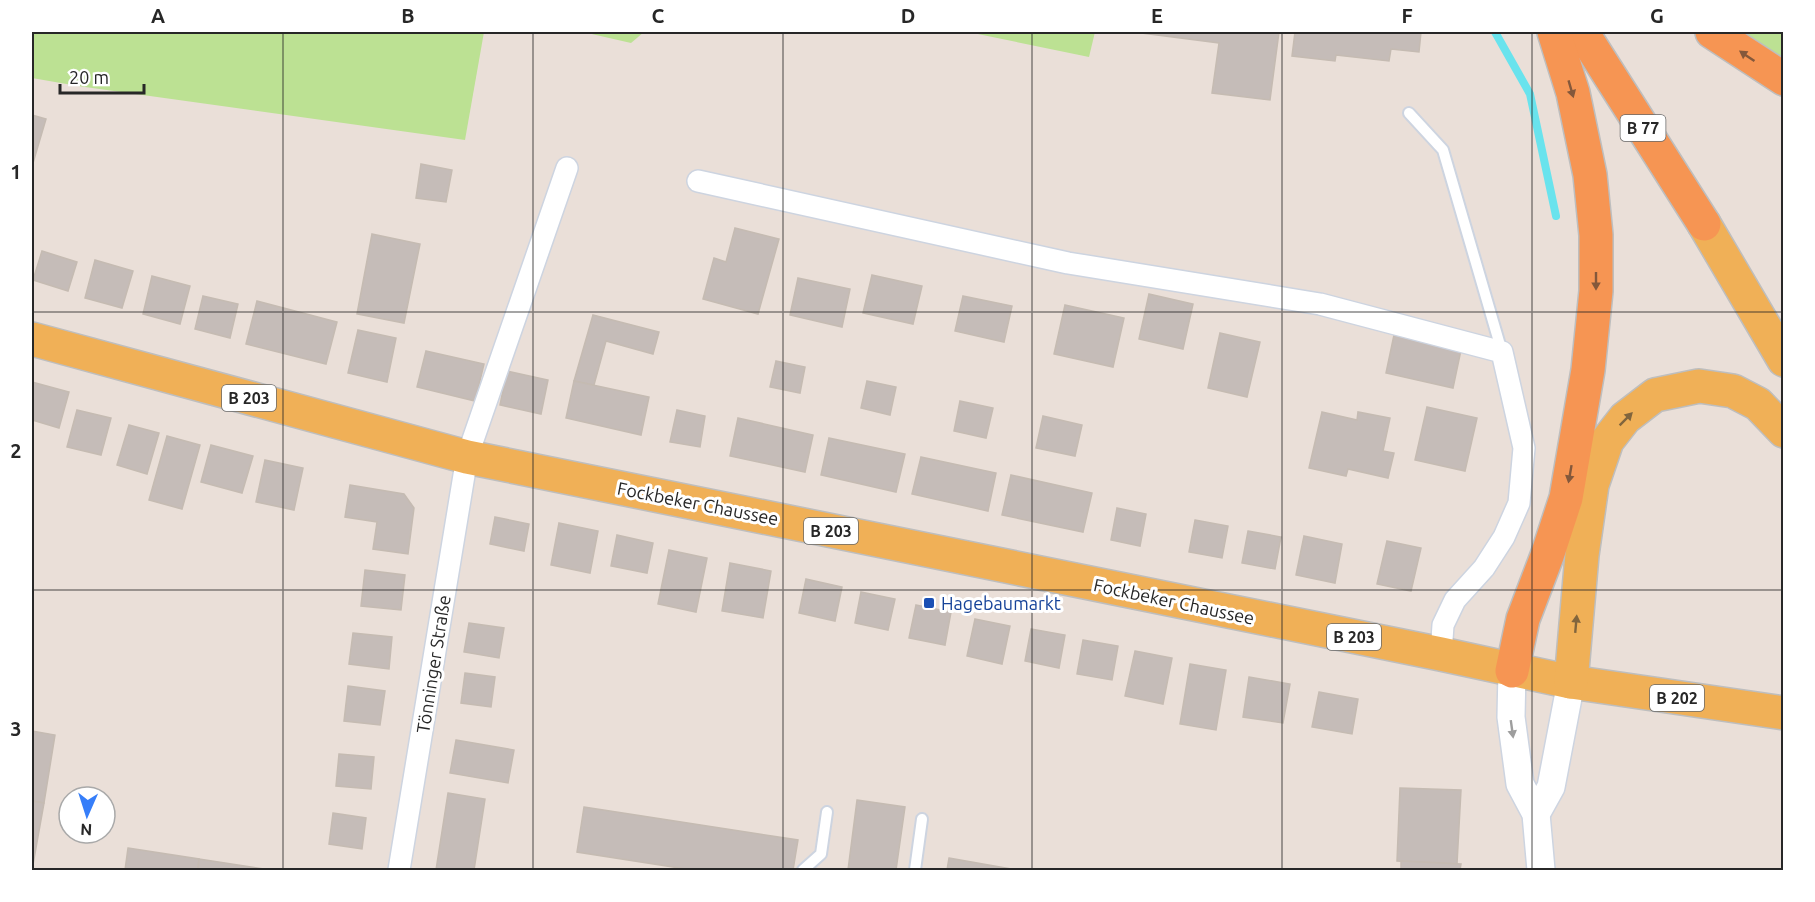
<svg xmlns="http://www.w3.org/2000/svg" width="1815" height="902" font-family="Ubuntu,sans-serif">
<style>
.green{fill:#bce193}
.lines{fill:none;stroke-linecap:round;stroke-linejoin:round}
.stream{stroke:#69e3ed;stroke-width:8}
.building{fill:#c5bcb8;stroke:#c5bbb2;stroke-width:1.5}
.service-casing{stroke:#cdd4e0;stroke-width:14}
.minor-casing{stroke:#cdd4e0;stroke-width:24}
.tertiary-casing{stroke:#cdd4e0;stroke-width:30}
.primary-casing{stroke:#bebebe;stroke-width:36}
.trunk-casing{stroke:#bebebe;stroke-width:36}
.service{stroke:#fff;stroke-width:10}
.minor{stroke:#fff;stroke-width:21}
.tertiary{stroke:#fff;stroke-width:27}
.primary{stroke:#f0b057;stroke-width:33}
.trunk{stroke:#f69553;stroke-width:33}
.oneway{fill:#84583b}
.oneway2{fill:#81653d}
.oneway3{fill:#9e9e9e}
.grid{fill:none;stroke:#272727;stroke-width:1.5;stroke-opacity:0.55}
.transit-dot{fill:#1a4fb4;stroke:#fff;stroke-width:2}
.labels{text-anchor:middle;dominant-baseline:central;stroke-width:6;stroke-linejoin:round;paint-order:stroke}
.shield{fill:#fff;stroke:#686868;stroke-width:1.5}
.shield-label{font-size:16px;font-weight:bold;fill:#272727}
.street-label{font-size:18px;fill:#272727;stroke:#fff}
.transit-label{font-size:18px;fill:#164399;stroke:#fff;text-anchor:start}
.neatline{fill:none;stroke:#272727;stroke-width:2}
.grid-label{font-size:20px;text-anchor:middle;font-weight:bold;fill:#272727}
</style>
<rect width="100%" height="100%" fill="#eadfd8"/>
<!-- green -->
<g class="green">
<polygon points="32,32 484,32 465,140 78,86 32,78"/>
<polygon points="583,32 644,32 631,43"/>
<polygon points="968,32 1095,32 1089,57"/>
<polygon points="1731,32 1783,32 1783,62"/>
</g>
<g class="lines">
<!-- stream -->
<polyline class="stream" points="1495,32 1530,94 1556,216"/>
</g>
<!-- building -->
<g class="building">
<polygon points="1142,32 1279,32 1270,100 1212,93 1219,43 1142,33"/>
<polygon points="1295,32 1421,32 1419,52 1391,49 1389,61 1336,55 1335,61 1292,56"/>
<polygon points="32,115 46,119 33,163 32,163"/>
<polygon points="421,164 452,170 446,202 416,198"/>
<polygon points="735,228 779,239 758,314 703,299 714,258 726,262"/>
<polygon points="372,234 420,244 404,323 357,314"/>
<polygon points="42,251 77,262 68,291 33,280"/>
<polygon points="95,260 133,271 122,308 85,298"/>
<polygon points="872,275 922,286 913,324 863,313"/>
<polygon points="152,276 190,286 180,324 143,314"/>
<polygon points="798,278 850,289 842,327 790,315"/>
<polygon points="1149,294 1193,304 1183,349 1139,339"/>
<polygon points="203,296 238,304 230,338 195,329"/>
<polygon points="963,296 1012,306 1004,342 955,331"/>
<polygon points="257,301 337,322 326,364 246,344"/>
<polygon points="1065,305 1124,318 1113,367 1054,354"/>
<polygon points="593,315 659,332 653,354 606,341 594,385 574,381"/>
<polygon points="358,330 396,338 387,382 348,373"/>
<polygon points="1220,333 1260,342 1247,397 1208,388"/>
<polygon points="1394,335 1461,350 1453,388 1386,373"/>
<polygon points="426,351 484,364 475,401 417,387"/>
<polygon points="776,361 805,367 800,393 770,387"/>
<polygon points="507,371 548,380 541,414 500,405"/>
<polygon points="574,381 649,397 641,435 566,418"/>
<polygon points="867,381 896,387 890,415 861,408"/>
<polygon points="32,382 69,392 59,428 32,420"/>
<polygon points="960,401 993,408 986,438 954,431"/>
<polygon points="1427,407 1477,418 1465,471 1415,460"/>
<polygon points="77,410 111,418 101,455 67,447"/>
<polygon points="677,410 705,416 700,447 670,442"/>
<polygon points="1322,412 1357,420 1358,412 1390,418 1383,451 1394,453 1388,478 1348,469 1346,476 1309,468"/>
<polygon points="1043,416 1082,425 1075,456 1036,448"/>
<polygon points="738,418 813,435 805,472 730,456"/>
<polygon points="129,425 159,433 147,474 117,465"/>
<polygon points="167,436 200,445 182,509 149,500"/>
<polygon points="829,438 905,454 896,492 821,475"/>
<polygon points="211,445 253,456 242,493 201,482"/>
<polygon points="921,457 996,473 988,511 912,494"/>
<polygon points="265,460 303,468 294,510 256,502"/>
<polygon points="1011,475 1092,493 1083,532 1002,515"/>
<polygon points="350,485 404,494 414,508 408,554 373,549 377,522 345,517"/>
<polygon points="1117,508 1146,514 1140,546 1111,540"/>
<polygon points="495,517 529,524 524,551 490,544"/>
<polygon points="1195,520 1228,526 1222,558 1189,552"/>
<polygon points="559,523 598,531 590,573 551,565"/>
<polygon points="1248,531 1281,537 1275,569 1242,563"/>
<polygon points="617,535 653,543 647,573 611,566"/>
<polygon points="1304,536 1342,544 1335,583 1296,575"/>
<polygon points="1387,541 1421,548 1411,591 1377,584"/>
<polygon points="669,550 707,558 696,612 658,604"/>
<polygon points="730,563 771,571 763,618 722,611"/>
<polygon points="365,570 405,575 401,610 361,606"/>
<polygon points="806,579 842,587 835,621 799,613"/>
<polygon points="861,592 895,599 888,630 855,623"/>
<polygon points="916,605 951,612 945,645 909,638"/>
<polygon points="975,619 1010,626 1002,664 967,656"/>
<polygon points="469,623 504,628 499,658 464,652"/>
<polygon points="1031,629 1065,635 1059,668 1025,661"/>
<polygon points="353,633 392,637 389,669 349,664"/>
<polygon points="1083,640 1118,646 1112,680 1077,674"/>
<polygon points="1135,651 1172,658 1163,704 1125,696"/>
<polygon points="1190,664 1226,670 1216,730 1180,724"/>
<polygon points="465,673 495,677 491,707 461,703"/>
<polygon points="1249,677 1290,684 1283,723 1243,717"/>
<polygon points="348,686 385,691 380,725 344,721"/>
<polygon points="1319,692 1358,699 1352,734 1312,727"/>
<polygon points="32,731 55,735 44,803 32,801"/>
<polygon points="456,740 514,750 508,783 450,773"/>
<polygon points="339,754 374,757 371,789 336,786"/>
<polygon points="1400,788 1461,790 1457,864 1397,861"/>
<polygon points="448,793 485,799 474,870 436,870"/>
<polygon points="857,800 905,807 896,870 848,870"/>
<polygon points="32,801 44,803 32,870"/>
<polygon points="584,807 798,840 793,870 692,870 577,852"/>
<polygon points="333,813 366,818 362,849 329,844"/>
<polygon points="128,848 199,859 198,870 125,870"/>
<polygon points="949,858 1017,870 947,870"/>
<polygon points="199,859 270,870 198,870"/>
<polygon points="1401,861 1461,864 1460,870 1401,870"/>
</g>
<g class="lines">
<!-- service casing -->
<g class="service-casing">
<g id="service">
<polyline points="1409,113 1443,150 1502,352"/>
<polyline points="803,870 821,854 827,812"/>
<polyline points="915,870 922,819"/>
</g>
</g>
<!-- minor casing -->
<g class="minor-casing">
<g id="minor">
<polyline points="698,181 1068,263 1320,304 1502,352 1524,448 1519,503 1504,537 1484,568 1455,600 1443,625 1441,654"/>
<polyline points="399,870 467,457 567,168"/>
</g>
</g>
<!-- tertiary casing -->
<g class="tertiary-casing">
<g id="tertiary">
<polyline points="1512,671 1511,717 1520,784 1536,814 1541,870"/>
<polyline points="1536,814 1551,787 1571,682"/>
</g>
</g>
<!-- primary casing -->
<g class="primary-casing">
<g id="primary">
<polyline points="1704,224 1784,360"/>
<polyline points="32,339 467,457 1441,654 1571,682 1784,713"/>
<polyline points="1571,682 1582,555 1592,485 1607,441 1625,418 1655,395 1699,386 1733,391 1758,404 1784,431"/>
</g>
</g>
<!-- trunk casing -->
<g class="trunk-casing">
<g id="trunk">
<polyline points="1582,32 1704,224"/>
<polyline points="1712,32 1784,79"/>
<polyline points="1512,671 1523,619 1547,556 1566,498 1588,370 1596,291 1596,235 1590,175 1573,93 1554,32"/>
</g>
</g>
<!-- service -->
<use href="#service" class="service"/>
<!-- minor -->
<use href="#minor" class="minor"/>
<!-- tertiary -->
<use href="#tertiary" class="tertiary"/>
<!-- primary -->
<use href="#primary" class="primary"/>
<!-- trunk -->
<use href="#trunk" class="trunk"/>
</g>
<!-- one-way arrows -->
<defs><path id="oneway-solid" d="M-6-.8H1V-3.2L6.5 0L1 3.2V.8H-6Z" transform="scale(1.5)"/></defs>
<g class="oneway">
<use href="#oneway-solid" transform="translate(1747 56) rotate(-146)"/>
<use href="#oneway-solid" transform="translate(1571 89) rotate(74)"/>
<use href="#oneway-solid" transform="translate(1596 281) rotate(90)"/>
<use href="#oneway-solid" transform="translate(1570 474) rotate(100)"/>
</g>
<g class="oneway2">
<use href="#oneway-solid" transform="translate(1626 419) rotate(-45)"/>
<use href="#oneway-solid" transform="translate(1576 624) rotate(-85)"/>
</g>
<use class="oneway3" href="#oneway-solid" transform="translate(1512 729) rotate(82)"/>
<!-- grid -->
<path class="grid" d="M283,32V870M533,32V870M783,32V870M1032,32V870M1282,32V870M1532,32V870M32,312H1784M32,590H1784"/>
<!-- markers -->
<rect class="transit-dot" x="923" y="597" width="12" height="12" rx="3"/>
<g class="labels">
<!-- shield labels -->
<g class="shield">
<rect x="1620.5" y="115" width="45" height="26" rx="4.5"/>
<rect x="222" y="385" width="54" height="26" rx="4.5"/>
<rect x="804" y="518" width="54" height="26" rx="4.5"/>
<rect x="1327" y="624" width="54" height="26" rx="4.5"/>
<rect x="1650" y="685" width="54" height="26" rx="4.5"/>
</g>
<g class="shield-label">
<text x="1643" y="128">B 77</text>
<text x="249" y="398">B 203</text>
<text x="831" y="531">B 203</text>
<text x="1354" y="637">B 203</text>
<text x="1677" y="698">B 202</text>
</g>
<!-- street labels -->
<g class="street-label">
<text transform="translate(698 503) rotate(11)">Fockbeker Chaussee</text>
<text transform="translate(1174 601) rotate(12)">Fockbeker Chaussee</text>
<text transform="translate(433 664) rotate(-81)">Tönninger Straße</text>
</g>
<!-- transit labels -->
<g class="transit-label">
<text x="941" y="603">Hagebaumarkt</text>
</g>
</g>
<!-- border -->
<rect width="1815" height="902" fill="none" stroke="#ffffff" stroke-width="66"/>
<!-- north arrow -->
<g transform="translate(87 815) rotate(183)"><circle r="28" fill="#ffffff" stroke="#a9a9a9" stroke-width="1.5"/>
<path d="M0-4.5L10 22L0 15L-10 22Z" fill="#367ef9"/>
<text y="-9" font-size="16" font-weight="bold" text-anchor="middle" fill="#272727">N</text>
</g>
<!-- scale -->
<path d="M60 84v9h84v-9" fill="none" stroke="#272727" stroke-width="3"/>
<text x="69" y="84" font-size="18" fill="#272727" stroke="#ffffff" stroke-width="4.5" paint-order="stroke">20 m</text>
<rect x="33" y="33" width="1749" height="836" class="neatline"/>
<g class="grid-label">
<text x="158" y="23">A</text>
<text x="408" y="23">B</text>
<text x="658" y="23">C</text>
<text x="908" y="23">D</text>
<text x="1157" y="23">E</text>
<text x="1407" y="23">F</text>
<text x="1657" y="23">G</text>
<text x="16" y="179">1</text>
<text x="16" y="458">2</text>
<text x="16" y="736">3</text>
</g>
</svg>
